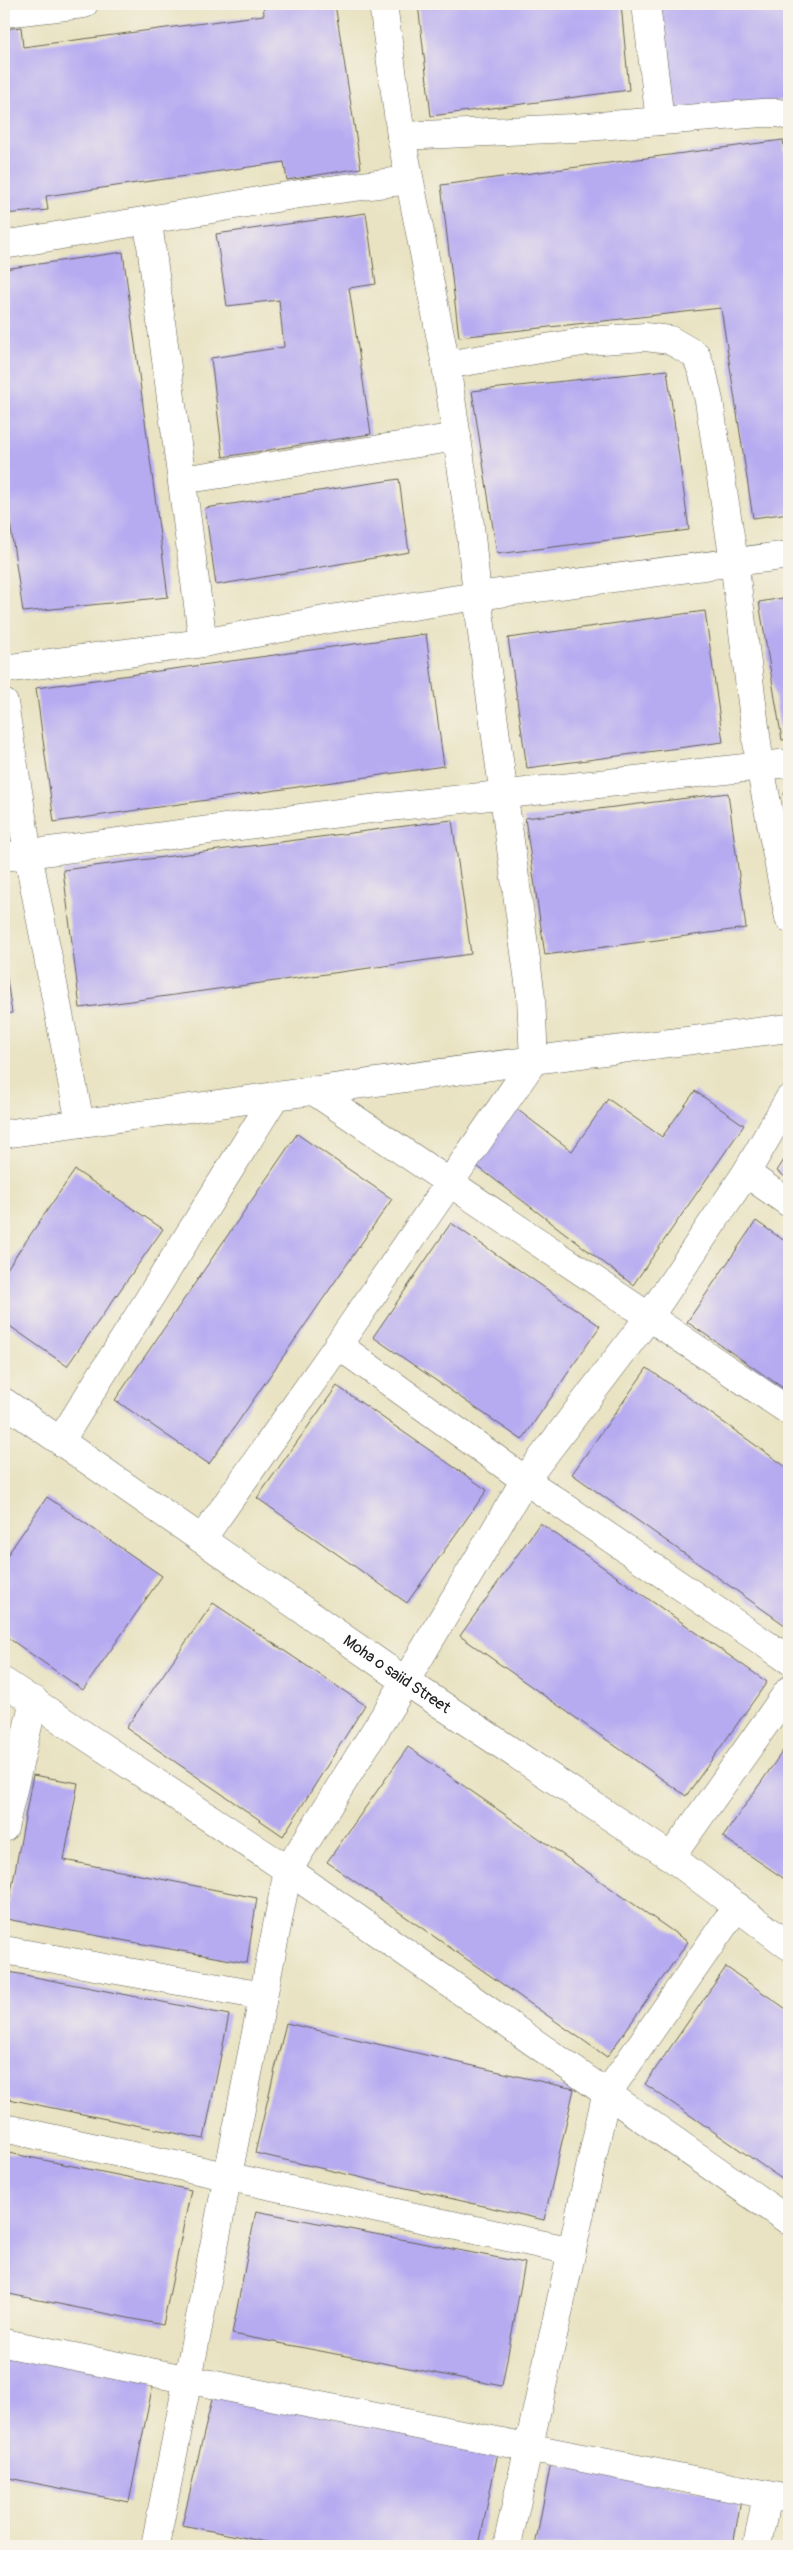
<svg xmlns="http://www.w3.org/2000/svg" width="793" height="2550" font-family="Pangolin,sans-serif">
<style>
.building{fill:#b6aaf1}
.lines{fill:none;stroke-linecap:round;stroke-linejoin:round}
.street-casing{stroke:#646256;stroke-width:29}
.street{stroke:#fff;stroke-width:28}
.labels{text-anchor:middle;dominant-baseline:central;stroke-width:4;stroke-linejoin:round;paint-order:stroke}
.street-label{font-size:16px;fill:#1c1c1c;stroke:#f7f3e8}
</style>
<rect width="100%" height="100%" fill="#f7f3e8"/>
<filter id="ink" filterUnits="userSpaceOnUse"><feTurbulence type="fractalNoise" baseFrequency=".02" numOctaves="2"/><feDisplacementMap in="SourceGraphic" scale="10" xChannelSelector="R" yChannelSelector="G"/><feConvolveMatrix kernelMatrix="1 2 1 2 8 2 1 2 1" color-interpolation-filters="sRGB"/></filter>
<filter id="wash" filterUnits="userSpaceOnUse"><feTurbulence type="fractalNoise" baseFrequency=".0096" numOctaves="4" result="noise"/><feDisplacementMap in="SourceGraphic" scale="20" xChannelSelector="R" yChannelSelector="G"/><feGaussianBlur stdDeviation="1.12" result="paint"/><feColorMatrix in="noise" values="0 0 0 0 0 0 0 0 0 0 0 0 0 0 0 0 0 1.4 0 .05"/><feComposite in="paint" operator="in"/></filter>
<g filter="url(#wash)">
<rect width="100%" height="100%" fill="#e9e3c3"/>
<g id="blocks">
<!-- building -->
<g class="building">
<polygon points="263,4 335,4 361,168 287,180 284,162 46,196 48,210 4,214 4,29 21,27 23,47 264,15"/>
<polygon points="418,4 621,4 629,90 431,116"/>
<polygon points="660,4 789,4 789,100 662,109"/>
<polygon points="783,140 789,180 789,513 753,518 721,308 459,337 441,185"/>
<polygon points="366,213 376,284 349,288 371,434 223,457 211,358 284,347 279,300 227,306 216,234"/>
<polygon points="123,252 168,597 23,612 4,481 4,269"/>
<polygon points="667,370 689,530 497,554 472,391"/>
<polygon points="399,479 409,552 216,585 205,508"/>
<polygon points="789,597 789,739 782,740 759,602"/>
<polygon points="705,611 723,742 527,768 508,638"/>
<polygon points="426,634 444,766 54,822 36,688"/>
<polygon points="789,792 789,825 788,825 784,793"/>
<polygon points="728,793 746,928 545,955 525,818"/>
<polygon points="452,820 471,954 80,1008 63,870"/>
<polygon points="4,959 12,1013 4,1014"/>
<polygon points="695,1091 744,1125 633,1285 473,1163 514,1107 572,1151 608,1099 662,1137"/>
<polygon points="297,1134 392,1199 209,1464 115,1400"/>
<polygon points="789,1152 789,1180 777,1171"/>
<polygon points="75,1170 163,1229 67,1366 4,1322 4,1273"/>
<polygon points="756,1221 789,1244 789,1392 687,1322"/>
<polygon points="451,1223 600,1326 522,1440 373,1337"/>
<polygon points="647,1368 789,1469 789,1628 572,1474"/>
<polygon points="337,1386 487,1490 407,1603 257,1498"/>
<polygon points="47,1497 162,1576 83,1690 4,1635 4,1560"/>
<polygon points="540,1523 767,1682 686,1796 460,1636"/>
<polygon points="213,1603 365,1705 283,1836 126,1728"/>
<polygon points="789,1742 789,1882 723,1837"/>
<polygon points="408,1747 688,1942 607,2057 327,1862"/>
<polygon points="33,1775 78,1783 64,1860 257,1898 247,1963 6,1919"/>
<polygon points="726,1967 789,2011 789,2184 645,2084"/>
<polygon points="4,1971 229,2015 204,2139 4,2098"/>
<polygon points="286,2023 574,2089 544,2220 255,2153"/>
<polygon points="4,2152 191,2190 163,2325 4,2293"/>
<polygon points="256,2211 525,2263 502,2386 232,2334"/>
<polygon points="4,2349 154,2379 129,2502 4,2477"/>
<polygon points="214,2391 498,2452 479,2546 286,2546 182,2525"/>
<polygon points="551,2462 741,2499 733,2546 535,2546"/>
<polygon points="788,2524 789,2546 784,2546"/>
</g>
</g>
</g>
<g filter="url(#ink)">
<use href="#blocks" fill-opacity="0" stroke="#646256" stroke-width="1"/>
<g class="lines">
<!-- street casing -->
<g class="street-casing">
<g id="street">
<polyline points="646,4 660,121"/>
<polyline points="4,13 84,4"/>
<polyline points="401,136 573,128 762,113 779,113 789,116"/>
<polyline points="148,222 203,643"/>
<polyline points="4,245 299,194 409,180"/>
<polyline points="446,365 588,341 645,337 670,340 696,355 703,374 709,401 734,561 760,766 789,918"/>
<polyline points="182,480 457,437"/>
<polyline points="4,669 203,643 330,619 477,596 789,555"/>
<polyline points="4,703 28,854 80,1123"/>
<polyline points="4,857 362,810 789,763"/>
<polyline points="312,1090 789,1411"/>
<polyline points="4,1134 534,1060 789,1028"/>
<polyline points="746,1173 789,1203"/>
<polyline points="338,1345 525,1480 789,1660"/>
<path id="s1" d="M4,1402L404,1680L671,1857L789,1946"/>
<polyline points="61,1440 276,1095"/>
<polyline points="202,1539 338,1345 534,1060 531,997 477,596 470,525 446,365 401,136 383,4"/>
<polyline points="4,1682 288,1870 789,2221"/>
<polyline points="4,1828 34,1700"/>
<polyline points="671,1857 789,1690"/>
<polyline points="4,1950 263,1996"/>
<polyline points="4,2128 572,2251"/>
<polyline points="4,2343 789,2499"/>
<polyline points="155,2546 288,1870 393,1702 525,1480 649,1317 746,1173 789,1099"/>
<polyline points="507,2546 606,2095 737,1906"/>
<polyline points="757,2546 767,2495"/>
</g>
</g>
<!-- street -->
<use href="#street" class="street"/>
</g>
</g>
<g class="labels">
<!-- street labels -->
<g class="street-label">
<text stroke="none"><textPath href="#s1" startOffset="478">Moha o saiid Street</textPath></text>
</g>
</g>
<!-- margin -->
<rect width="793" height="2550" fill="none" stroke="#f7f3e8" stroke-width="20"/>
</svg>
